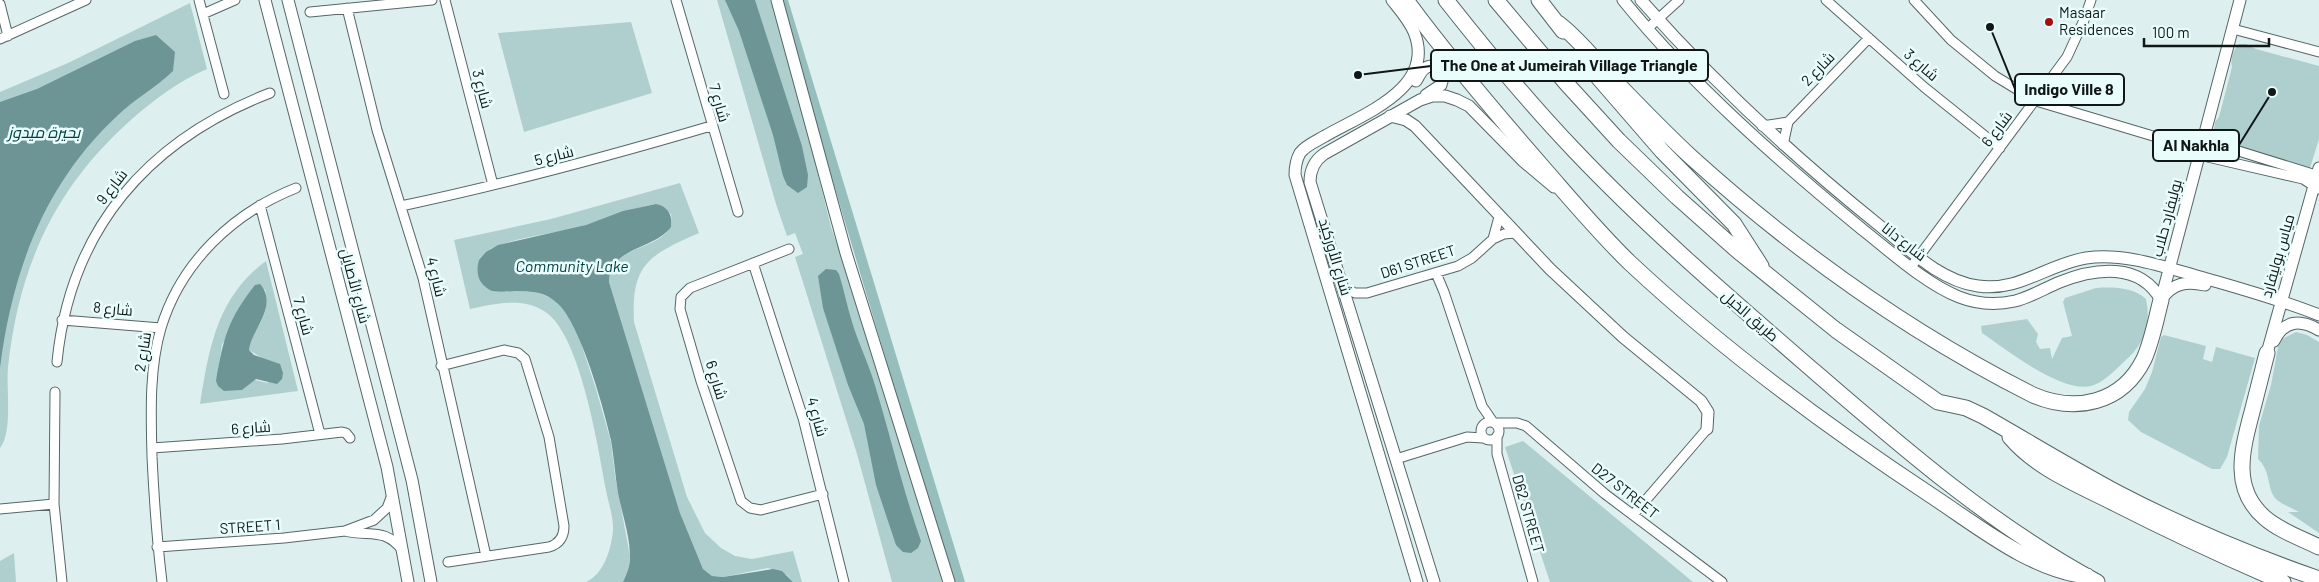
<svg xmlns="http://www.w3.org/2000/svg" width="2319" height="582" viewBox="0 0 2319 582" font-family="Barlow,Cairo,sans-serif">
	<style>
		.green { fill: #aecfce; fill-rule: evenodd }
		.forest { fill: #95bebd }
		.water { fill: #6d9595 }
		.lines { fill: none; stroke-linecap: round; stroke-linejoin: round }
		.street-casing { stroke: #566666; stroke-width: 11 }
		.secondary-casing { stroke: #566666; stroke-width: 13 }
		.highway-casing { stroke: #566666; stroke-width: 17 }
		.street { stroke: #fff; stroke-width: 9 }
		.secondary { stroke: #fff; stroke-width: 11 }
		.highway { stroke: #fff; stroke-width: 15 }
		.poi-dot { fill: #a40d13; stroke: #eafdfd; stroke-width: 2 }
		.labels { text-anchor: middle; stroke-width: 5; stroke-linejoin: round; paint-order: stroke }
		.poi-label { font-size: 15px; fill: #111717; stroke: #eafdfd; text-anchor: start }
		.street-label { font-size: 15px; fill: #111717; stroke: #eafdfd }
		.water-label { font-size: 16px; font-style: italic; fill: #004142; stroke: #eafdfd }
		.leader { fill: none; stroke: #111717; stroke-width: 2 }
		.callout-dot { fill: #111717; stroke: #eafdfd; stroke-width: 2 }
		.callout { fill: #eafdfd; stroke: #111717; stroke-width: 2 }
		.callout-label { font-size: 16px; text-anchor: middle; font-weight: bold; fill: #111717 }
	</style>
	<rect width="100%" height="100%" fill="#ddf0ef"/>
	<path class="green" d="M717,0H775L831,227L855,295L944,582H892L857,454L795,257L803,254L795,233L787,236L776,204Z
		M190,3L207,69C179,81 155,99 132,119C55,187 19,266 8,367C6,389 13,432 0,448V92L68,63Z
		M631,22L652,93L524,132L498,33Z
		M2239,44H2246L2256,49L2319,66V139L2310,168H2306L2215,140L2213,137L2215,122L2219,117L2232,67C2230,59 2233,50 2239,44Z
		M680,183L699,233C649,255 631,264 634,322L687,497L705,533L721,548L735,556L752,559L793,551L802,582H793L787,575L768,568L723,577L712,576L703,569L680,513L609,282C609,244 659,253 672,224L671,214L656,204C632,208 610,218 586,225C555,235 520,235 490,249L503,292L534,291L553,299L563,308L576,328L596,389L611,442L615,476L630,556L628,572L623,582H586C604,574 611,549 613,531C614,518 608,502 606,490C598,447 581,339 547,313C525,296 494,304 470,309L454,240L551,219Z
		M266,261L298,391L200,404C209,348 217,297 266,261ZM265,289C272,318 253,325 249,350L262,358L268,383L218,371L222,344Z
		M2096,288C2113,287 2133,287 2146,299C2151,322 2145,343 2128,358C2118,367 2104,383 2091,386C2061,393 2007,350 1982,333L1981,326L2027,319L2038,334L2036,342L2040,349L2050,348L2052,359L2062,338L2072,336L2063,302L2065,298Z
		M2296,332L2307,335L2319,342V533L2288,512H2299C2292,508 2283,505 2277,500C2266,490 2272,472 2258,459L2259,426L2271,385L2278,347L2282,339Z
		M2164,335L2206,346L2203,359L2212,362L2216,347L2255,358L2227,457L2220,469H2212L2141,432L2128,420L2129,412L2145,389L2152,372L2161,337Z
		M1523,441L1693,582H1550L1505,447Z
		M14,553L16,582H0V561Z"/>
	<path class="forest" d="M779,0H788L965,582H952Z"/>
	<path class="water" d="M725,0H755L802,146L808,175L807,187L798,193L787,185L783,176L773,135L739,31Z
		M156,35L175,52L173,71C156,88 134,99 117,116C44,184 12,272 0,368V102L37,89L135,41Z
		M656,204C668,206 673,216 671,227C654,250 609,247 609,282L680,513L703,569L712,576L723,577L773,569L782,571L793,582H623C627,574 630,566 630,557C630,535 622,514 618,493C615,475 614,457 611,440C604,409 580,322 557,303C537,285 515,294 492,291C479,285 475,274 479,260L486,252L498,245L586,225L623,211Z
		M826,269L836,270L839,274C844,290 847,306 852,322C858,342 867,360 873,379C890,433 902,488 921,541L918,548L911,553L903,552L896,545L876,485L864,424L848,385L823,308L818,276Z
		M260,284C279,306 252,328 249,350L254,355L280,364L283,373L282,379L277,384L256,379L242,390L224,391L218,386L216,381C223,339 228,319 255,285Z"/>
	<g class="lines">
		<defs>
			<path id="street" d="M199,0L224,94
				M445,0L493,185
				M676,0L738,212
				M1826,0L1924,87L2000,148
				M1914,0L1951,40L1995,76L2036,101L2153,136L2199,155L2303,179L2319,189
				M0,4L8,36
				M347,8L377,130L423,278L486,556
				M310,12L432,0
				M203,14L235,0
				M1647,29L1679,0
				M2233,29L2319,52
				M0,39L86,0
				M1762,126L1788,122
				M2160,136L2203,140L2319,176
				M1783,145L1788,122L1869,38
				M260,205L320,434
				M401,206C506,184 609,156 711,126
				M1493,239L1499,217
				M789,249L690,288L681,297L680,309L701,381L741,501L750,508L761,510L823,494
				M753,263L803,418L844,582
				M1911,267L2067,57L2084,20L2091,0
				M1436,273L1444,292L1482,406L1493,422
				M1344,288L1355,293H1367L1458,266L1472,258L1493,239L1504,234L1515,233
				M62,320L161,328
				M57,362C70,229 148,140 270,93
				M441,366L504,350L518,353L525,359L549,437L564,526C564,537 559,544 549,547L448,562
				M55,392L54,504L62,582
				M1481 431a9 9 0 1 1 18 0a9 9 0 1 1-18 0Z
				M1495,423H1517L1526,426L1605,494L1722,582
				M1497,436V454L1533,582
				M152,448L282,439L342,432L346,433L350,438
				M1396,459L1467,437L1483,438
				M0,509L54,504
				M1633,515L1707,429
				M345,531C370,537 385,527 403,551
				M157,547L284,538L345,531L374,520L387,508L392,495
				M162,582C157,540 154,499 152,457C151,415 149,369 161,328C181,262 233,213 296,188"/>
			<path id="secondary" d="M265,0L387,467L408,582
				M288,0L412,480L431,582
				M777,0L846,253L949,582
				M1392,0C1400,10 1409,20 1414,32C1437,88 1363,114 1325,136C1317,141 1306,145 1300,153C1296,160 1295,167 1295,175L1417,582
				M1623,0C1693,86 1778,160 1863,230C1891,252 1926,284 1959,297C1977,304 1997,305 2015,301C2031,297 2045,288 2060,282C2095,268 2140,262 2161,300
				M1641,0C1714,83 1794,157 1880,226C1909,249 1940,281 1978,286C2019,292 2048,264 2086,258C2125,252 2167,268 2204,278C2242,289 2282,300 2319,315
				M1416,81C1418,78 1420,73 1423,70C1434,59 1446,73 1441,85L1426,95
				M1390,116L1406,120L1415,126L1550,269L1623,337L1701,401L1708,412L1707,429
				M2162,298C2174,283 2186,281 2205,285
				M2161,300L2240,0
				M2274,341C2284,320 2300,319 2319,330
				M2267,353L2319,168
				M1434,582L1310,182C1310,170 1314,161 1324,154L1420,100L1432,96H1445L1457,100L1469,106L1523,161L1554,187"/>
			<path id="highway" d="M1406,0C1450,60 1498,116 1547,172C1574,203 1600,234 1630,263C1723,350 1826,426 1932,496C1978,526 2031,570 2087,576
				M1446,0C1487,52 1529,103 1575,151C1650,230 1733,301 1815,372C1904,449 1993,526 2097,582
				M1496,0L1566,83L1619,141L1677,197L1739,252L1836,330L1938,402L1966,408L1983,416C2027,441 2071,468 2116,492C2181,526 2250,555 2319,579
				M1539,0L1563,31
				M1558,23C1578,38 1593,58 1611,77C1637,104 1663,131 1691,157C1795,251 1908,332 2033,395C2075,413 2122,404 2144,359C2152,341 2156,319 2161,300
				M1597,76L1662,151L1734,224L1761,266
				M2267,353C2262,373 2257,393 2252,412C2242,450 2231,489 2265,518C2280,531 2301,538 2319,547
				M2010,437C2037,469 2079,485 2116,504C2171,532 2227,558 2283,582"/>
		</defs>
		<use href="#street" class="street-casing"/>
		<use href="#secondary" class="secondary-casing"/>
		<use href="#highway" class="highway-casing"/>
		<use href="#street" class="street"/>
		<use href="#secondary" class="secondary"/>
		<use href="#highway" class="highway"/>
	</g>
	<circle class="poi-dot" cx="2049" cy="22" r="5"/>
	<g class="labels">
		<g class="poi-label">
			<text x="2059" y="18">Masaar<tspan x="2059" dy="17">Residences</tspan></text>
		</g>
		<g class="street-label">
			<text transform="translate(1921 65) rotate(41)" y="5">شارع 3</text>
			<text transform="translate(1818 69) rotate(-46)" y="5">شارع 2</text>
			<text transform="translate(482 89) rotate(75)" y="5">شارع 3</text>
			<text transform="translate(719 103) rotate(74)" y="5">شارع 7</text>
			<text transform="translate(1997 129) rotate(-53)" y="5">شارع 6</text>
			<text transform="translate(554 156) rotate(-14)" y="5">شارع 5</text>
			<text transform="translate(112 187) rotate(-52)" y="5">شارع 9</text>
			<text transform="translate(2167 218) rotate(-75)" y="5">بوليفارد حلاب</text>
			<text transform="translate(1904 242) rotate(38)" y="5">شارع دانا</text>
			<text transform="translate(2278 256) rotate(-74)" y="5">مياس بوليفارد</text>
			<text transform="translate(1335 257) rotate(73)" y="5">شارع الأوركيد</text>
			<text transform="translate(1418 262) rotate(-18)" y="5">D61 STREET</text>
			<text transform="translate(436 277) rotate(76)" y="5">شارع 4</text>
			<text transform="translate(355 286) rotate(75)" y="5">شارع الأصايل</text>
			<text transform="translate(113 309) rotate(5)" y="5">شارع 8</text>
			<text transform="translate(303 316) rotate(75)" y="5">شارع 7</text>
			<text transform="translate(1750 316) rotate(41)" y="5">طريق الخيل</text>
			<text transform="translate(143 352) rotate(-81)" y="5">شارع 2</text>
			<text transform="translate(716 380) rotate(73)" y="5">شارع 6</text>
			<text transform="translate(817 417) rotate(74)" y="5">شارع 4</text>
			<text transform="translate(251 428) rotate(-4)" y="5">شارع 6</text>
			<text transform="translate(1625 491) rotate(38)" y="5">D27 STREET</text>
			<text transform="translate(1528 514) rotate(74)" y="5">D62 STREET</text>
			<text transform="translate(250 527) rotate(-4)" y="5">STREET 1</text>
		</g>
		<g class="water-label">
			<text x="44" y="138">بحيرة ميدوز</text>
			<text x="572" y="272">Community Lake</text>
		</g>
	</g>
	<path class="leader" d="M1358 75L1431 66M1990 27L2015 89M2272 92L2239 145"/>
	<g class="callout-dot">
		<circle cx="1358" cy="75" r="5"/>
		<circle cx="1990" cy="27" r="5"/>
		<circle cx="2272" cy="92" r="5"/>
	</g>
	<g class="callout">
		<rect x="1431" y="50" width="277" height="31" rx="5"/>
		<rect x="2015" y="74" width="109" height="31" rx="5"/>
		<rect x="2153" y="130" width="86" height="31" rx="5"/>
	</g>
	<g class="callout-label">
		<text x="1569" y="71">The One at Jumeirah Village Triangle</text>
		<text x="2069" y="95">Indigo Ville 8</text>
		<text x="2196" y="151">Al Nakhla</text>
	</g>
	<path d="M2144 38v8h125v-8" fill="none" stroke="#111717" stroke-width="2.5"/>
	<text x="2152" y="38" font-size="15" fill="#111717" stroke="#eafdfd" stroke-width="4" paint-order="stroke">100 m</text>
</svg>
